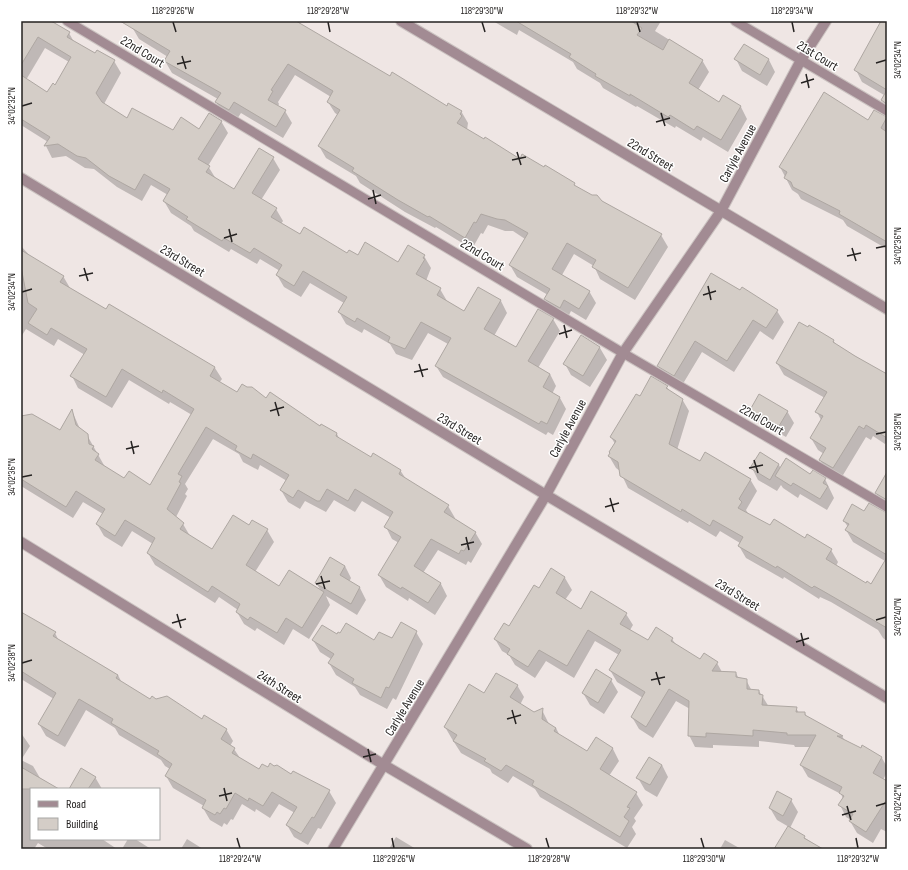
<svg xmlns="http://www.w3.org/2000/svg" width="908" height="870" viewBox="0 0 908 870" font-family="'Sofia Sans Condensed',sans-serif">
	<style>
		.shadow { fill: #0003; fill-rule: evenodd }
		.building { fill: #d4cdc7; stroke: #aea7a2 }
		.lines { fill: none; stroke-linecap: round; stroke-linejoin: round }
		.lane-casing { stroke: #cbc3c1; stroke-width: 11 }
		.street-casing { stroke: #cbc3c1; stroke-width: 12 }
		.lane { stroke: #a28b93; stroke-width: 9 }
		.street { stroke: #a28b93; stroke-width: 10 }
		.ticks { fill: none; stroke: #252221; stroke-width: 1.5 }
		.labels { text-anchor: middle; stroke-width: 3; stroke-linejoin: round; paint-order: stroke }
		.street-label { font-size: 13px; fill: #252221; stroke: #fff }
		.neatline { fill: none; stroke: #252221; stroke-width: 1.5 }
		.ticks-label { font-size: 10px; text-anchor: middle; fill: #252221 }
	</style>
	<rect width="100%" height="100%" fill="#efe6e4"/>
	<path class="shadow" d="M21,21H49L69,33L74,42L95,54L114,61L121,73L104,104L127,119L173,132L199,130L221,121L228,133L208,166L216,179L235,191L273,158L280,170L261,200L276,209L283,221L281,224L301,235L348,254L398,264L424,256L431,268L426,281L440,289L447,301L465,312L501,301L507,313L494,336L516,348L553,319L560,331L538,368L550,374L556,386L552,394L560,398L566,409L553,435L548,432L546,435L443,377L436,366L448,344L428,333L412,360L396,354L390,344L364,329L362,333L346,324L339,312L344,303L310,283L301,297L284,287L277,275L280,271L260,259L257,264L231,249L229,252L194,231L191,226L171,213L164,201L168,195L151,185L142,201L117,187L94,169L85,168L66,156L52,158L46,146L48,142L21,125ZM45,48L69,62L56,86L47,93L26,80Z
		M136,21H299L303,27L353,57L447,107L461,111L468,123L467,130L521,160L574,184L576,187L661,235L668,247L635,300L600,279L594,266L574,254L562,275L589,291L596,303L586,320L571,311L567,319L552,311L545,299L548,295L517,277L510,265L525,239L513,231H505L488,225L483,234L481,233L472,249L436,227L435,228L405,212L360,183L356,176L326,158L319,146L338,115L335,113L328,102L331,97L295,75L278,102L279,104L278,106L285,111L292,123L283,138L241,113L235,122L223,114L216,102L218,99L172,73L165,61L168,57L139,39L132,27Z
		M493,21H661L655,31L702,60L709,72L698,90L719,104L723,97L741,107L747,119L728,152L703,137L701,141L676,126L675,128L637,106L636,107L603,88L600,83L577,69L573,62L519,30L517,35Z
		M882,21H887V109L882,100L884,95L862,82L856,70Z
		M736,59L769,60L775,72L767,86L742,71Z
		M886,118L887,119V249L847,226L843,220L801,199L798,194L792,190L780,167L868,122Z
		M21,246L31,257L63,276L70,288L107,310L110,305L215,368L222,379L219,383L237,394L266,399L337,434L340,440L371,458L400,470L406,479L448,506L455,518L454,519L475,532L482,544L471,563L468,561L466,565L438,550L423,573L441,584L447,596L435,615L409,598L408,601L386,587L379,575L399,543L392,539L386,527L391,518L362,501L355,512L334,500L326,512L305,501L300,509L288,502L281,490L287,481L260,465L258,470L243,462L239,454L213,439L185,484L188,489L185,494L187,496L176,517L183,524L190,536L213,550L249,526L267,530L274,542L255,572L279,587L321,591L316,583L345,566L351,578L349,582L360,588L366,600L357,615L326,596L330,605L309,639L293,629L284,645L257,628L255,631L244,624L237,612L238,610L219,597L215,603L155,565L148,553L153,544L132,531L122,547L104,536L97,524L103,514L83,502L73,518L21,486V417L60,431L72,411L80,429L87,435L105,467L125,479L150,486L192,415L170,402L169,404L129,380L112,408L78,388L72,376L85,355L58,339L54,346L26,329L21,337Z
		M712,274L777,311L784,322L773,340L760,331L734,372L702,352L681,387L665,378L658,366Z
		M581,337L600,348L607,360L590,387L571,375L565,364Z
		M833,340L836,345L887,375V441L885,444L873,436L871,440L866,437L840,480L827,472L820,460L824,454L818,450L811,438L821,420L817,412L825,398L784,375L777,363Z
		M667,387L670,392L682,399L689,411L677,450L700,463L750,479L757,491L746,510L749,515L770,527L831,550L838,562L836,566L866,585H871L885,561L853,542L846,530L848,527L844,521L864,513H887V641L883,638L878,630L831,602L820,597L819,599L784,577L783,579L746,558L739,546L740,543L720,531L716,537L689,521L688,523L628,488L620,471L616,468L609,456L615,444L611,437L640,398Z
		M751,410L787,411L794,423L786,437L758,421Z
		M760,454L779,465L781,469L811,475L813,472L825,479L834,498L827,510L800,494L798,498L783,488L781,485L777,491L758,480L752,468Z
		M887,474V507L883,505L876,493Z
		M552,570L565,578L572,590L565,600L581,610L626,614L633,625L630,630L648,641L672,639L677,646L700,660L717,663L722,672L736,673L739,679L746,680L752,691H759L769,707L796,708L799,713H805L807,718L842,736L845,741L882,758L887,767V772L883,780L887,782V832L881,829L873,843L857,833L850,821L851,820L846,817L840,805L843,799L841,794L808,777L801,765L811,747H795L794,745L759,741V747L713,745V748L695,747L689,735L690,709L676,701L653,738L639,729L632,717L643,698L617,682L610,670L619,655L595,641L574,678L546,661L535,678L515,665L509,655L502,651L495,639L509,627L540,590Z
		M21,615L55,633L59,641L118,675L122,683L151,700L226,729L233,741L230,746L234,749L240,758L260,770L292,775L329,791L336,803L321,829L318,828L308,845L294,837L287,825L295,813L279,804L270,818L256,809L255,812L242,804L233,820L231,819L227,825L224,823L222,827L210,820L203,808L204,806L173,788L166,776L170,769L165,766L161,760L119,735L115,728L86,710L65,747L46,736L39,724L54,699L21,679Z
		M416,632L423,644L396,700L393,698L387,709L360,695L355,687L336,675L329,663L331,659L320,652L313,640L337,635L375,642L393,640Z
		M611,680L618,692L604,714L590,705L583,693Z
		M517,685L524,697L520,705L533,713L542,710L549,724L556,728L560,736L587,752L596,738L613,749L619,761L609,776L636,793L643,805L634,818L636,821L632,827L636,834L627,848L540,797L535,789L513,776L508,783L492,773L490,769L461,753L452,739L445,727L484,694Z
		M21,733L30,746L21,760L33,766L40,778L57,789H31V839H102L117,849H48L38,843L34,849L21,848Z
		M662,765L668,777L657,797L645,790L638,778Z
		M95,777L102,789H70Z
		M791,800L798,812L790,828L814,844L816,849H774L789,827L777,820L770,808Z
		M396,837L416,849H389Z
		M128,839H135L151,849H122Z
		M187,839L203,849H181Z
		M725,840L741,849H720Z"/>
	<path class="building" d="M21,21H51L70,32L67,37L95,53L97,50L115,60L96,93L102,102L127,118L132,108L173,130L181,117L199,129L209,113L222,121L198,159L210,166L206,172L234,189L259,148L274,157L252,193L277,208L271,217L300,234L304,227L347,253L349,250L358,255L365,242L398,262L408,245L425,255L423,258L425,259L416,274L441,288L437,295L464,311L478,287L501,300L484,329L516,347L538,309L554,318L528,361L550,374L543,387L560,397L547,424L541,421L539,424L435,366L451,338L421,322L405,349L388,342L390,337L357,318L355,322L338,312L347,297L303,271L294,286L276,275L282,265L254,248L250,253L224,238L222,241L186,219L188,217L163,201L170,189L144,174L135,190L109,176L86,158L77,156L58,144L44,146L50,137L21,119V75L47,92L53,83L55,85L71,57L38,37L21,65Z
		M120,21H296L390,76L392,72L447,106L448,103L462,111L460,114L462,116L457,123L484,139L485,137L520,159L522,154L544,167L545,165L575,183L574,185L592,195H597L602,201L662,234L628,288L592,267L596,260L567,243L552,269L590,291L579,309L564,300L560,308L544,299L550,289L509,265L528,233L505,220L497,219L481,214L476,223L474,222L465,238L429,216L428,217L398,200L352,171L354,168L318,146L340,110L327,102L333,91L288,64L271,90L273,91L268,100L286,110L276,127L234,102L229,110L215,102L221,93L164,61L170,51Z
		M516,21H631L642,28L637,35L663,50L669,39L703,60L689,83L719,102L723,95L741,106L721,140L697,126L694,130L670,115L668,117L630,94V96L595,76L596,74L569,57L571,54Z
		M881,21H887V90L854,70Z
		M744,44L769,59L760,75L734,59Z
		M887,90V104L881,100Z
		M824,92L868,120L874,110L887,117L881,128L887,132V242L839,214L840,211L793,187L791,182L784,178L787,172L779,167Z
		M21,250L64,276L60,282L106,309L109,304L215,367L210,376L237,392L242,384L247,387H252L266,398L270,392L320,426L321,424L337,433L336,436L371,457L373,453L401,470L399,474L449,505L444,512L476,532L464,551L461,550L459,554L431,539L414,566L441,583L428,603L402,587L401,589L378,575L401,537L384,527L393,512L355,489L348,501L327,489L320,501H317L298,490L293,498L280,490L289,475L253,454L251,459L235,450L237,446L206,427L178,474L182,476L179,482L181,483L167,509L184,523L180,529L212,549L233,515L249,525L252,520L268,529L246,565L279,586L289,570L324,592L302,628L286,618L277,633L250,617L248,620L236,612L240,604L212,586L208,592L147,553L155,538L125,520L115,536L96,524L105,509L76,491L66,507L21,479V416L32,414L60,430L72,409L76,425L88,434L89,444L94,446L92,449L99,454L95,460L124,478L129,471L150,485L194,409L163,390L162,393L122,369L106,397L70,376L87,349L51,328L47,335L28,323L37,309L28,303L21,267Z
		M711,273L740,290L742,287L778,310L766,328L753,320L727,361L695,341L674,376L657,366Z
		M799,322L808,327L809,325L834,340L833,342L855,356L887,374V438L866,425L864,429L859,426L833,468L819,460L826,448L810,438L823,416L815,412L827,392L776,363Z
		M581,335L600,347L583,376L563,364Z
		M651,376L668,386L666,388L683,399L669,444L700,461L705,452L751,479L739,499L742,502L738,508L770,525L774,519L805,538L807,534L832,549L826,559L866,583L867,581L871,584L887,557V628L823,591L814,586L812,588L777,566L776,568L738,546L743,537L713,520L710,526L682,509L681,512L620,476L618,462L608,456L610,453L609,452L616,441L610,437L636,394L640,396Z
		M759,394L788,411L779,426L750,410Z
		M760,452L779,464L770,480L750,468Z
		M786,458L810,474L813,470L826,478L823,483L828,486L820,499L793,483L791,486L775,476Z
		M887,472V500L875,493Z
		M869,503L887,513V555L845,530L849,524L843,521L852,504L864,511Z
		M330,557L345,566L340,575L360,587L351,604L315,583Z
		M551,568L565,577L556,593L581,609L591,591L627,613L620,624L648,640L656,627L673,638L671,641L700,659L704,653L718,662L712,671L736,672V677L747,679V689L759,690V694L763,695L762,705L797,707L796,712H805V715L843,736H837L861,748L862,745L882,757L873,773L887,781V799L866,832L849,821L853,814L838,805L844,796L839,793L842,787L800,765L816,735H787V733L753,730V736L706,733V737L688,736L689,701L669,689L646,727L631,717L645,692L609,670L621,650L588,630L567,666L539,650L528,667L507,654L510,649L494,639L504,623L509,626L534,585L539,588Z
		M21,612L56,632L53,636L118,675L116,678L150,699L152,696L156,699L167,696L202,719L204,715L227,729L221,739L235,748L232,753L259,769L262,764L268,767L270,763L274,766L277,765L291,774L293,771L330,790L314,818L312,817L301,834L286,825L297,807L272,792L263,806L249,798L248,801L235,793L226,809L224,808L220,814L217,812L215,815L202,808L206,800L165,776L172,764L157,754L159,751L111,723L113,719L79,699L58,736L38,724L56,693L21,671Z
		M401,622L417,631L389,688L386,687L381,698L352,683L354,679L328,663L334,654L312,640L322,625L337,634L338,632L340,633L346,623L374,640L379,632L392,638Z
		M596,669L612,679L598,703L582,693Z
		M496,673L518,685L510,697L534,712L543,708L542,719L556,728L554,731L587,751L596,737L613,748L600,769L637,792L627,807L630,808L624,817L629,821L620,837L569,806L532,785L534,781L506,765L501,771L484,761L486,759L453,741L457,735L444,727L469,684L484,693Z
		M649,757L662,765L650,785L636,778Z
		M21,767L59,789H21Z
		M81,768L96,777L88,789H69Z
		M777,791L792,799L783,816L769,808Z
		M788,826L805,836L804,838L823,849H774Z"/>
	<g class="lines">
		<defs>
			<path id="lane" d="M67,21L623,353L887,507
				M735,21L887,111"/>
			<path id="street" d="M401,21L887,309
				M21,178L546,495L887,698
				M21,542L384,765L527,849
				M333,849L546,495L623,353L721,211L801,60L826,21"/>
		</defs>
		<use href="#lane" class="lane-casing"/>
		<use href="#street" class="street-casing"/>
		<use href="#lane" class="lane"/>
		<use href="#street" class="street"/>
	</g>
	<path class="ticks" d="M173,22L176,32M328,22L330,32M482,22L485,32M637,22L640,32M792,22L794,32M182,56L186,69M876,63L886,60M177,64L191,61M806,74L809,88M801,83L814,79M22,106L32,103M661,113L665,126M656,122L670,118M517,152L521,165M512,160L526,157M373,190L376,204M368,199L381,195M229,229L232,242M224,238L237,234M852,248L856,261M876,248L886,246M847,256L861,253M84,268L88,281M79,276L93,273M708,286L711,300M22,292L32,289M703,295L716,291M564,325L567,338M559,334L572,330M419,364L423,377M414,372L428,369M275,402L279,416M270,411L284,407M876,434L886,432M131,441L134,454M126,449L139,446M754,460L758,473M749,468L763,465M22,477L32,475M610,498L614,512M605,507L619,503M466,537L469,550M461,545L474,542M321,576L325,589M316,584L330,581M177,614L181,628M876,620L886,617M172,623L186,619M801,633L804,646M796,642L809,638M22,663L32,660M656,672L660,685M651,680L665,677M512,710L516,724M507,719L521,715M368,749L371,762M363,757L376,754M224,788L227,801M219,796L232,793M847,806L851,820M876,806L886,803M842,815L856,811M237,838L240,848M392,838L394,848M546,838L549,848M701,838L704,848M856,838L858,848"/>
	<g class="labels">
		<g class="street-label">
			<text transform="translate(143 51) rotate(31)" y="5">22nd Court</text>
			<text transform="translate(818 55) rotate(31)" y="5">21st Court</text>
			<text transform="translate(737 153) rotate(-62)" y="5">Carlyle Avenue</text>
			<text transform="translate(651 154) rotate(31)" y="5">22nd Street</text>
			<text transform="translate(483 254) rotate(31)" y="5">22nd Court</text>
			<text transform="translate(183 260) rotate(31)" y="5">23rd Street</text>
			<text transform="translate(762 419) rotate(30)" y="5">22nd Court</text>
			<text transform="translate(460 428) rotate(31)" y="5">23rd Street</text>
			<text transform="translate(567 428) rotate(-62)" y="5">Carlyle Avenue</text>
			<text transform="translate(738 594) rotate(31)" y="5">23rd Street</text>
			<text transform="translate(280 686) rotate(32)" y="5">24th Street</text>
			<text transform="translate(404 707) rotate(-59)" y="5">Carlyle Avenue</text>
		</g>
	</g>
	<rect width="908" height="870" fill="none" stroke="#ffffff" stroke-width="44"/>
	<rect x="30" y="788" width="130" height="52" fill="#ffffff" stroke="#a8a7a6"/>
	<rect x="38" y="801" width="20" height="6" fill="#a28b93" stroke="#a8a7a6"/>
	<text x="66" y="808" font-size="12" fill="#252221">Road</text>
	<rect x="38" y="818" width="20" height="12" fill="#d4cdc7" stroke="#a8a7a6"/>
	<text x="66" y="828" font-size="12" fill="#252221">Building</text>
	<rect x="22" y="22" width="864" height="826" class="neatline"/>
	<g class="ticks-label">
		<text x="173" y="14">118°29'26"W</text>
		<text x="328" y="14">118°29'28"W</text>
		<text x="482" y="14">118°29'30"W</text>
		<text x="637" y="14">118°29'32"W</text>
		<text x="792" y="14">118°29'34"W</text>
		<text transform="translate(897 60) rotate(-90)" y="4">34°02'34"N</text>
		<text transform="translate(11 106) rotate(-90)" y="4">34°02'32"N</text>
		<text transform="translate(897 246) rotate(-90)" y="4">34°02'36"N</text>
		<text transform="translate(11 292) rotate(-90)" y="4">34°02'34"N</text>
		<text transform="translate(897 432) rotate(-90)" y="4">34°02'38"N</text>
		<text transform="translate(11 477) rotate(-90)" y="4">34°02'36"N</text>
		<text transform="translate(897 617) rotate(-90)" y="4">34°02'40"N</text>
		<text transform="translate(11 663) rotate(-90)" y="4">34°02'38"N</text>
		<text transform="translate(897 803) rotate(-90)" y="4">34°02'42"N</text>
		<text x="240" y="862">118°29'24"W</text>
		<text x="394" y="862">118°29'26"W</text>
		<text x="549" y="862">118°29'28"W</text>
		<text x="704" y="862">118°29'30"W</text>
		<text x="858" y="862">118°29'32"W</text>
	</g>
</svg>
